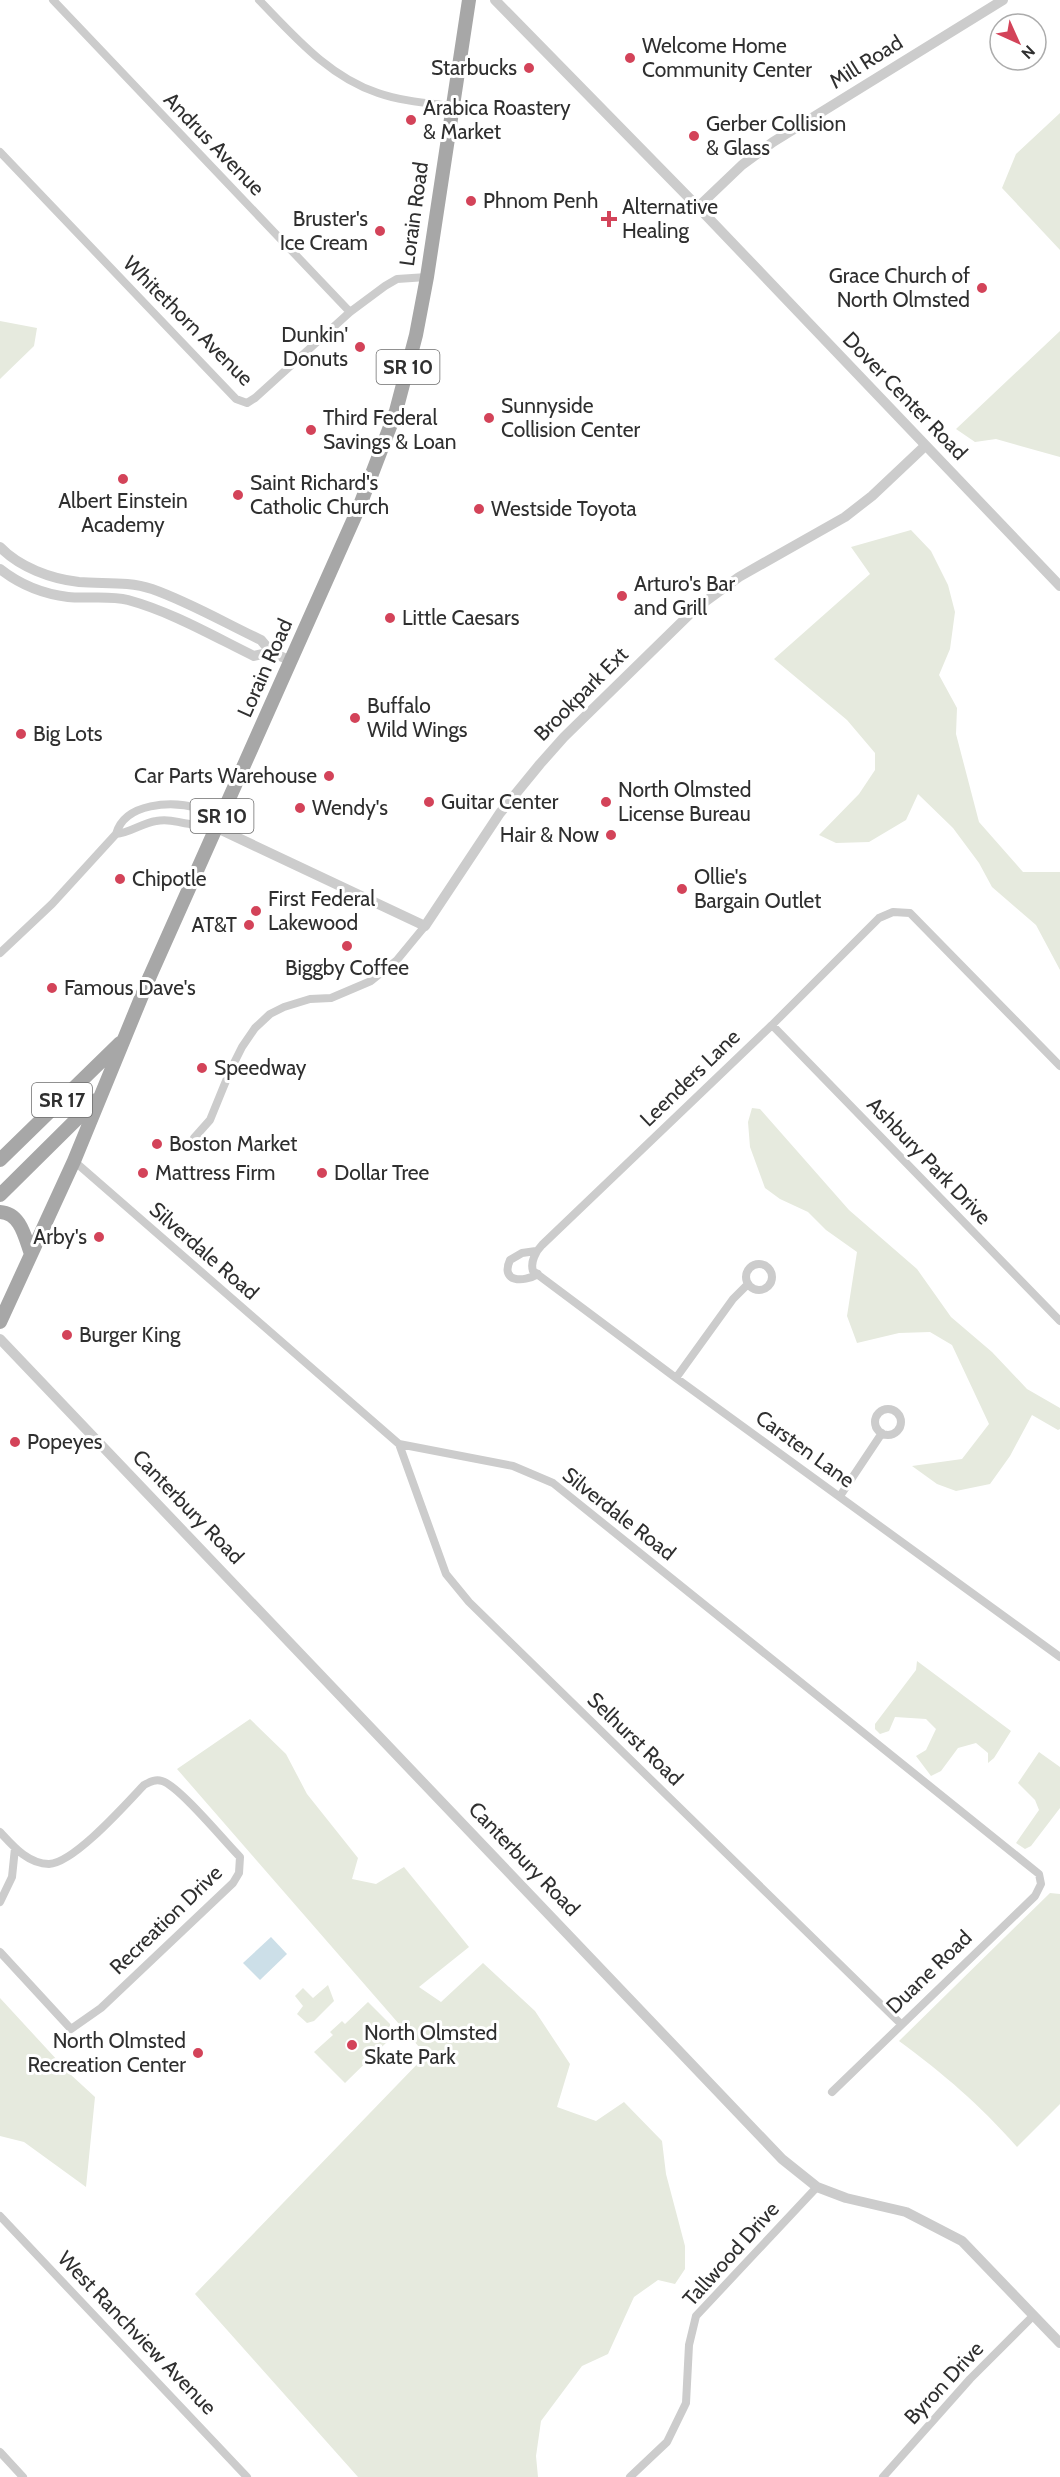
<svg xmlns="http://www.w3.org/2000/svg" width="1060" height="2477" viewBox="0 0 1060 2477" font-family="Cabin,sans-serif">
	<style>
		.green { fill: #e6eade }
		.water { fill: #ccdfe8 }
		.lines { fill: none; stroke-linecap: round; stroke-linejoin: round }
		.minor { stroke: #ccc; stroke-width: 8 }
		.tertiary { stroke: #ccc; stroke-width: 10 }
		.primary { stroke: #a7a7a7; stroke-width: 14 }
		.poi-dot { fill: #d34359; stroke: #fff; stroke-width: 2 }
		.labels { text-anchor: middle; stroke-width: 6; stroke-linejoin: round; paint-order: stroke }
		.shield { fill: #fff; stroke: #6d6d6d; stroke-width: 1.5 }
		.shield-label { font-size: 20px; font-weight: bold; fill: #2f2f2f }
		.poi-label { font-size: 21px; fill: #2f2f2f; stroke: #fff; text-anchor: start }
		.street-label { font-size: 21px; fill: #2f2f2f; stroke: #fff }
	</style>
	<rect width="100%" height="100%" fill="#fff"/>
	<path class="green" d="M1060,113V250L1002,188L1016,154Z
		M0,321L37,328L34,346L0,379Z
		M1060,331V457L996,439L975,442L956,429Z
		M911,530L931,551L948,585L955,612L950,649L939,675L957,708L956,734L979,822L1023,872H1060V970L1036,925L992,887L979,863L953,828L918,794L906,820L869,842L836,843L819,835L859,794L875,770V753L847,720L774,659L870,574L851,547Z
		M752,1108L760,1109L849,1210L917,1269L951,1317L992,1352L1027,1389L1060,1408V1429L1058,1430L1032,1415L1010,1456L990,1484L956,1491L937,1484L912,1466L962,1459L989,1424L952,1345L930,1332L899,1333L857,1343L847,1316L857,1252L826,1230L808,1212L780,1199L765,1188L750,1147L748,1122Z
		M917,1661L1011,1731L994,1758L988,1763V1753L976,1743L958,1748L941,1771L931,1776L916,1756L926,1750L936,1729L926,1719L895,1717L889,1731L880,1734L875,1729V1724L916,1670Z
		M250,1719L286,1754L307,1794L358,1858L352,1879L376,1884L404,1867L469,1947L419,1987L441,2002L483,1963L535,2011L570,2064L557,2107L596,2121L624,2102L662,2141L666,2174L685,2246V2269L675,2284L658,2280L634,2297L608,2354L582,2366L541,2421L536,2456L538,2477H358L195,2294L426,2055L177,1769Z
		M1039,1752L1060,1767V1808L1031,1846L1025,1849L1016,1843L1039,1810L1035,1800L1018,1783Z
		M1050,1893L1060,1894V2104L1017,2147C979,2104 945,2075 899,2041Z
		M328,1985L334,2001L314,2021L307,2023L297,2014L303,2006L295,1996L303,1988L313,1998Z
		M0,1998L70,2074L95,2097L86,2187L24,2142L0,2136Z
		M368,2002L390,2024V2039L345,2083L314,2052L333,2035L330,2032L342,2021L345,2024Z"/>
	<path class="water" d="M271,1937L287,1954L260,1980L243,1963Z"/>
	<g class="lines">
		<path class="minor" d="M53,0L350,312
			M259,0C294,36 329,77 378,93C401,101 427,103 451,106
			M0,152L236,399L247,403L255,398L350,312L385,286L397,279L427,277
			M116,834C130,833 142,823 156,821C171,818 177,823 190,824C194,825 200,822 204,821
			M0,953L52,904L116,834C125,802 172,801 198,808L204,821L217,828
			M772,1025L1060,1321
			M1060,1066L910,913L893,912L879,918L772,1025L542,1245C536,1251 530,1262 533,1271L676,1378L1060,1657
			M194,1138L210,1120L230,1071L242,1047L255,1028L270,1014L284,1007L310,999L331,998L371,981L397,960L425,926
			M74,1161L399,1444L513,1466L553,1483L1039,1874L1041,1884L1035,1896L832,2092
			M536,1251L522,1253L510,1260C500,1282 523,1283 538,1274
			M746 1277a13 13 0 1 1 26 0a13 13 0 1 1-26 0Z
			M676,1378L733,1299L748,1284
			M875 1422a13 13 0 1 1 26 0a13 13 0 1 1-26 0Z
			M399,1444L446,1574L469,1602L901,2024
			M840,1496L882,1433
			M0,1832C13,1846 28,1864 49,1864C74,1863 126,1804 144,1785C150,1782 155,1779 162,1781C179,1786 225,1842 240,1857L239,1873L233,1883L101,2008L71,2029L0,1952
			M0,1902L12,1877L15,1848
			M0,2216L247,2477
			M0,2452L23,2477
			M630,2477L667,2442L686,2403L689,2345L696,2316L817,2187
			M883,2477L970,2379L1033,2316"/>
		<path class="tertiary" d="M495,0L698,207L1060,586
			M698,207L742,165L773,142L1003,0
			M0,547C19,567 51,579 79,582C104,584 128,581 152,589C189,602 225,623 261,640L271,652L291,661
			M0,569C19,584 43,594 68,597C87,599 108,595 128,600C172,612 213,636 254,656L271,652
			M217,828L425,926L500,813L540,764L564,737L695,609L739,577L845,517L872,496L925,446
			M0,1339L782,2159L817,2187L846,2198L906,2212L962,2241L1060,2343"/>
		<path class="primary" d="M0,1160L120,1043
			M0,1195L96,1100
			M0,1212C21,1213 25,1238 31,1254
			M0,1322L74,1161L150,976L360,505L396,411L416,335L427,277L469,0"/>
	</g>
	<g class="poi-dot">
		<circle cx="630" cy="58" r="6"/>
		<circle cx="529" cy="68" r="6"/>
		<circle cx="411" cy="120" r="6"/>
		<circle cx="694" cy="136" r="6"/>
		<circle cx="471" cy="201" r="6"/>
		<path d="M606 210h6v6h6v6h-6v6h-6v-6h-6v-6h6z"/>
		<circle cx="380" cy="231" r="6"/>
		<circle cx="982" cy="288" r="6"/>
		<circle cx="360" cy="347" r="6"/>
		<circle cx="489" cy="418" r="6"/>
		<circle cx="311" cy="430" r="6"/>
		<circle cx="123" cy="479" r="6"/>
		<circle cx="238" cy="495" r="6"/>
		<circle cx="479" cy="509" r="6"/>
		<circle cx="622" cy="596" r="6"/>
		<circle cx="390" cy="618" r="6"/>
		<circle cx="355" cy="718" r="6"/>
		<circle cx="21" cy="734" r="6"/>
		<circle cx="329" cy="776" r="6"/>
		<circle cx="429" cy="802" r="6"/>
		<circle cx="606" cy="802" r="6"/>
		<circle cx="300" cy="808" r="6"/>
		<circle cx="611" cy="835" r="6"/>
		<circle cx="120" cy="879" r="6"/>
		<circle cx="682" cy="889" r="6"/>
		<circle cx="256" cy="911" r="6"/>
		<circle cx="249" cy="925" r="6"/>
		<circle cx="347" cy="946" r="6"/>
		<circle cx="52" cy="988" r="6"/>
		<circle cx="202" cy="1068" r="6"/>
		<circle cx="157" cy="1144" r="6"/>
		<circle cx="143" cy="1173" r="6"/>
		<circle cx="322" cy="1173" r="6"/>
		<circle cx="99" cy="1237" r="6"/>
		<circle cx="67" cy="1335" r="6"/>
		<circle cx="15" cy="1442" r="6"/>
		<circle cx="352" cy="2045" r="6"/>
		<circle cx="198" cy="2053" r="6"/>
	</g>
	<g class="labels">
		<g class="shield">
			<rect x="376.5" y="350" width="63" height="34" rx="4.5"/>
			<rect x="190.5" y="799" width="63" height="34" rx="4.5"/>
			<rect x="32" y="1083" width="60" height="34" rx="4.5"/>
		</g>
		<g class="shield-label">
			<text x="408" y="374">SR 10</text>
			<text x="222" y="823">SR 10</text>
			<text x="62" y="1107">SR 17</text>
		</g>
		<g class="poi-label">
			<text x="642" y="53">Welcome Home<tspan x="642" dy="24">Community Center</tspan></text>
			<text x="517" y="75" text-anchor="end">Starbucks</text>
			<text x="423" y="115">Arabica Roastery<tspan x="423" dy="24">&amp; Market</tspan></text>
			<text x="706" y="131">Gerber Collision<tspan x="706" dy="24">&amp; Glass</tspan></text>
			<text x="483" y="208">Phnom Penh</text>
			<text x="622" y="214">Alternative<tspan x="622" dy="24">Healing</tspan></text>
			<text x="368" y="226" text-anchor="end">Bruster's<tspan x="368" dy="24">Ice Cream</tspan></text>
			<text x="970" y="283" text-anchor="end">Grace Church of<tspan x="970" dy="24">North Olmsted</tspan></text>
			<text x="348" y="342" text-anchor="end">Dunkin'<tspan x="348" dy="24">Donuts</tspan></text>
			<text x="501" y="413">Sunnyside<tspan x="501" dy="24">Collision Center</tspan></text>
			<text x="323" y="425">Third Federal<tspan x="323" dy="24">Savings &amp; Loan</tspan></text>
			<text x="250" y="490">Saint Richard's<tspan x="250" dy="24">Catholic Church</tspan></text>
			<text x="123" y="508" text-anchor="middle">Albert Einstein<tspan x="123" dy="24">Academy</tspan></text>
			<text x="491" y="516">Westside Toyota</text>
			<text x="634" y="591">Arturo's Bar<tspan x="634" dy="24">and Grill</tspan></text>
			<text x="402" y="625">Little Caesars</text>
			<text x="367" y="713">Buffalo<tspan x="367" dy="24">Wild Wings</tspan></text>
			<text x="33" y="741">Big Lots</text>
			<text x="317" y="783" text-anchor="end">Car Parts Warehouse</text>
			<text x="618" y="797">North Olmsted<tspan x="618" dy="24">License Bureau</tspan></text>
			<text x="441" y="809">Guitar Center</text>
			<text x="312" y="815">Wendy's</text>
			<text x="599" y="842" text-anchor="end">Hair &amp; Now</text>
			<text x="694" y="884">Ollie's<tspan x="694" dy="24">Bargain Outlet</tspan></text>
			<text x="132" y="886">Chipotle</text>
			<text x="268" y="906">First Federal<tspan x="268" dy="24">Lakewood</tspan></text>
			<text x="237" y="932" text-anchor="end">AT&amp;T</text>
			<text x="347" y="975" text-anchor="middle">Biggby Coffee</text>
			<text x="64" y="995">Famous Dave's</text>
			<text x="214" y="1075">Speedway</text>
			<text x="169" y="1151">Boston Market</text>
			<text x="155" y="1180">Mattress Firm</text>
			<text x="334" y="1180">Dollar Tree</text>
			<text x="87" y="1244" text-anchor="end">Arby's</text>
			<text x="79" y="1342">Burger King</text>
			<text x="27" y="1449">Popeyes</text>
			<text x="364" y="2040">North Olmsted<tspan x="364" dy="24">Skate Park</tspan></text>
			<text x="186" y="2048" text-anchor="end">North Olmsted<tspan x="186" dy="24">Recreation Center</tspan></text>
		</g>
		<g class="street-label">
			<text transform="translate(866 62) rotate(-32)" y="7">Mill Road</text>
			<text transform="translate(214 144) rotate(46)" y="7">Andrus Avenue</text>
			<text transform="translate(414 214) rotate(-82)" y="7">Lorain Road</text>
			<text transform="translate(188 321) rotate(45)" y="7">Whitethorn Avenue</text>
			<text transform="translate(905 396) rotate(46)" y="7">Dover Center Road</text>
			<text transform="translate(265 668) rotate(-66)" y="7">Lorain Road</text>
			<text transform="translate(581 694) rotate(-45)" y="7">Brookpark Ext</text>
			<text transform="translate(690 1078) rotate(-44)" y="7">Leenders Lane</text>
			<text transform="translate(929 1161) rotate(46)" y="7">Ashbury Park Drive</text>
			<text transform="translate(204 1251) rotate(41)" y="7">Silverdale Road</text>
			<text transform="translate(805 1449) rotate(36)" y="7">Carsten Lane</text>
			<text transform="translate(188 1507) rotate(46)" y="7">Canterbury Road</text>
			<text transform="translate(619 1514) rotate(38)" y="7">Silverdale Road</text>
			<text transform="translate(635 1739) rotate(44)" y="7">Selhurst Road</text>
			<text transform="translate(524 1859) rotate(46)" y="7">Canterbury Road</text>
			<text transform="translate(166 1920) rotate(-44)" y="7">Recreation Drive</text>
			<text transform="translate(929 1972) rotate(-44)" y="7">Duane Road</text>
			<text transform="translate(731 2254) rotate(-48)" y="7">Tallwood Drive</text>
			<text transform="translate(137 2333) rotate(46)" y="7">West Ranchview Avenue</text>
			<text transform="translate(944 2383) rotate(-47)" y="7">Byron Drive</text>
		</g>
	</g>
	<g transform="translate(1018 42) rotate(135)"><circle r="28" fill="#ffffff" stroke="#acacac" stroke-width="1.5"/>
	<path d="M0-4.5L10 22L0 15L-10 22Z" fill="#d34359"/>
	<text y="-9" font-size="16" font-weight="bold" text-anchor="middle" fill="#2f2f2f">N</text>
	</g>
</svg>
